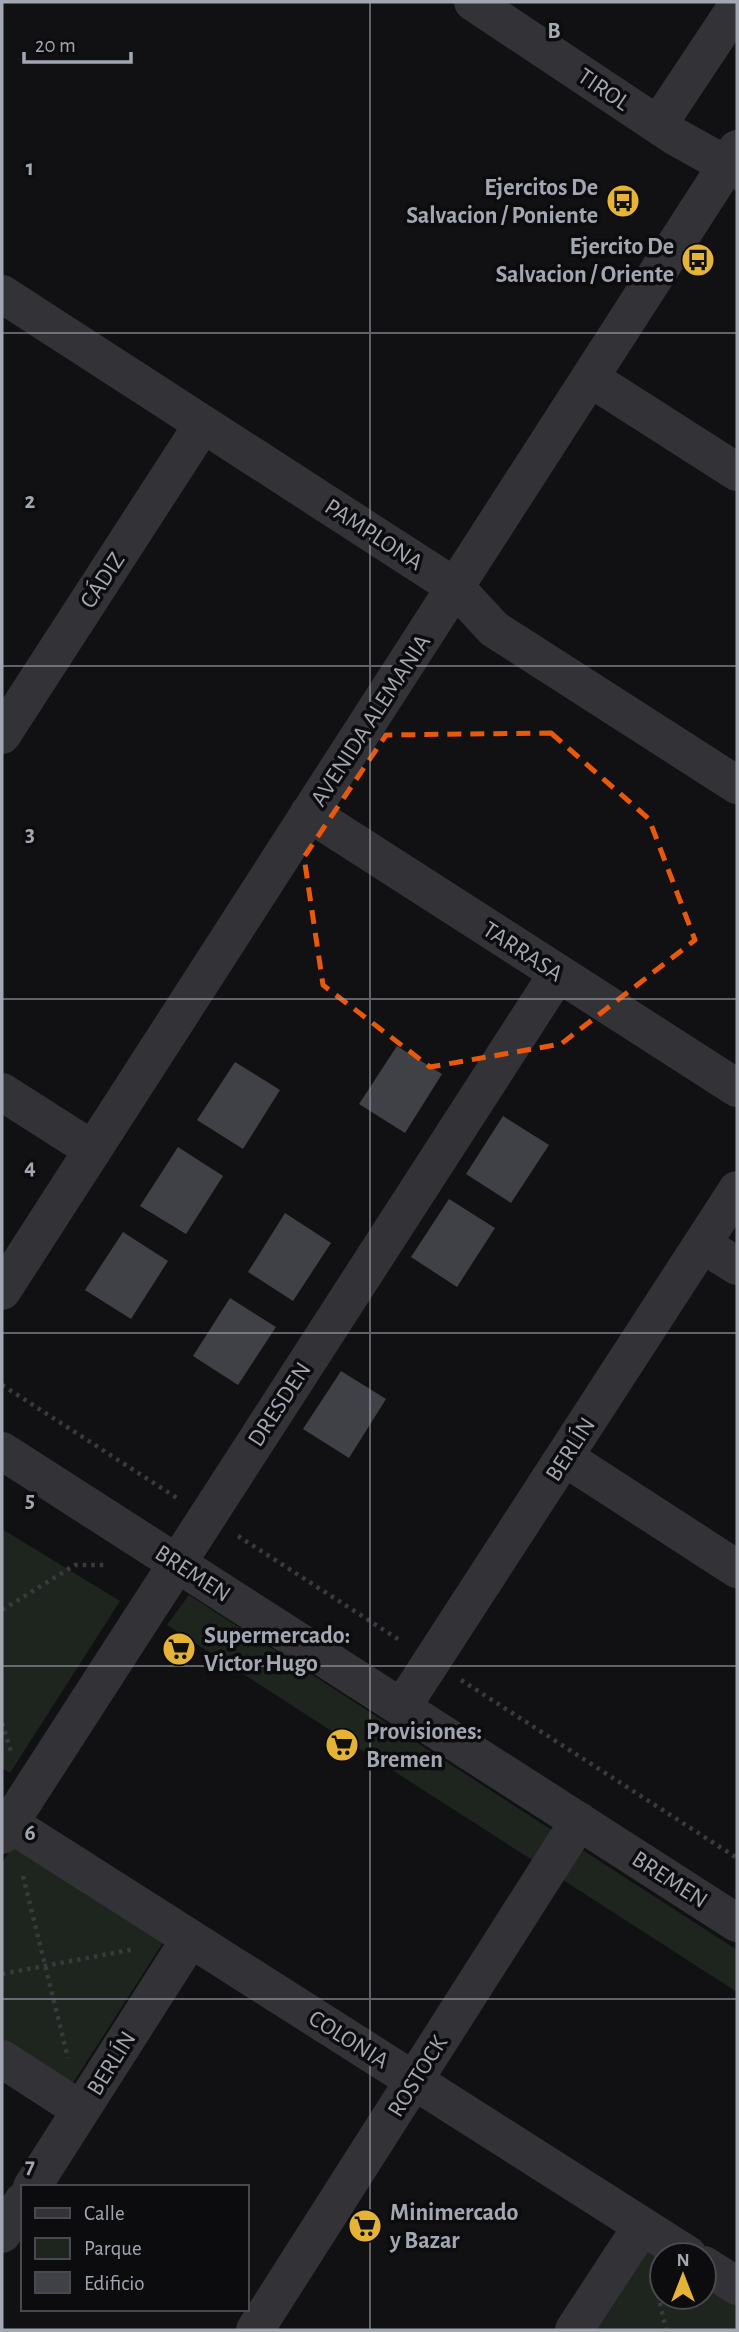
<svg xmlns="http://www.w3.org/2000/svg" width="739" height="2332" viewBox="0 0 739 2332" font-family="'Alegreya Sans',sans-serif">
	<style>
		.green { fill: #1e251f }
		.building { fill: #404146 }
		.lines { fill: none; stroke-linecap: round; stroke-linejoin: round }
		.path { stroke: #393a3e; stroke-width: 4.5; stroke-dasharray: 3.5 5; stroke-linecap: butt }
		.minor { stroke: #333337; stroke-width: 38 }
		.marked { fill: none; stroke: #e8590c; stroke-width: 5; stroke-dasharray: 14 9; stroke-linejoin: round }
		.grid { fill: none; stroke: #a3a7b2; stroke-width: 2; stroke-opacity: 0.55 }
		.labels { text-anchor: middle; stroke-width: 7; stroke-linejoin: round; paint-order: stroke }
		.street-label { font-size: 24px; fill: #a3a7b2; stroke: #0c0c0e }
		.poi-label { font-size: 24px; font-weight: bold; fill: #a3a7b2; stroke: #0c0c0e; text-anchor: start }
		.grid-label { font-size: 23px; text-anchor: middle; font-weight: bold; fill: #a3a7b2; stroke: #0c0c0e; stroke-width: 7; stroke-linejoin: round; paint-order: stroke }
	</style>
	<rect width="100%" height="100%" fill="#111113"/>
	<path class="green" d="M2,1529L120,1601L10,1773L2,1768Z
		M189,1595L737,1950V1992L167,1625Z
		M15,1842L166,1938L71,2086L2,2042V1863Z
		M651,2245L662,2255V2297H704V2279L737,2301V2330H595Z"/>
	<path class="building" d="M397,1046L442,1074L405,1133L359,1104Z
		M235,1062L280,1090L243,1149L197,1120Z
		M503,1116L549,1145L511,1203L466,1174Z
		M178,1147L223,1176L186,1234L140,1206Z
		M449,1199L495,1228L457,1287L411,1257Z
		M285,1213L331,1243L293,1301L248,1272Z
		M123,1232L168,1261L131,1319L85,1290Z
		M230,1298L276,1327L238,1385L193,1356Z
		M341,1371L386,1399L349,1458L303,1429Z"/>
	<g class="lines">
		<path class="path" d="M2,1385L177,1498
			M238,1536L401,1641
			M2,1610L75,1565H107
			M461,1680L737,1858
			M2,1723L11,1752
			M23,1876L68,2058
			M2,1974L135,1949
			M654,2278L666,2330"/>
		<path class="minor" d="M473,2L676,137L737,171
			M658,125L737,6
			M2,294L455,587L494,629L737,785
			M590,378L737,472
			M2,735L203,424
			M309,813L737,1088
			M2,1092L93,1150
			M702,1244L737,1266
			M2,1291L737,149
			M2,1451L737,1923
			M564,1457L737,1569
			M402,1707L737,1190
			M9,1823L688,2255
			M2,1835L558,973
			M2,2059L81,2110
			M32,2187L190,1939
			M2,2234L23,2201
			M704,2265L737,2286
			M255,2330L579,1821
			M574,2330L642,2226"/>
	</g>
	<path class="marked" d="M551,733L649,819L695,940L561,1044L430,1067L323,985L304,857L386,735Z"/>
	<path class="grid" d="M370,2V2330M2,333H737M2,666H737M2,999H737M2,1333H737M2,1666H737M2,1999H737"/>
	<defs>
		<symbol id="bus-disc" viewBox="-11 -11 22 22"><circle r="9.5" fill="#e5b437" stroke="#0c0c0e"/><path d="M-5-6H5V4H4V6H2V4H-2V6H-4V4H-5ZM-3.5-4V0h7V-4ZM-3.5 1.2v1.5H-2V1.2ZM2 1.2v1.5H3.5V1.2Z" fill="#111"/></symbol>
		<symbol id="supermarket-disc" viewBox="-11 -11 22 22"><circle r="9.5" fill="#e5b437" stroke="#0c0c0e"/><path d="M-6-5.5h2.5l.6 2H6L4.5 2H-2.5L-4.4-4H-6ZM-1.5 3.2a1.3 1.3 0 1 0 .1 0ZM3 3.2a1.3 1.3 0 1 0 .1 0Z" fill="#111"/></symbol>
	</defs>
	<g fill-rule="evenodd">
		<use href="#bus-disc" x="604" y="182" width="38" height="38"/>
		<use href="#bus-disc" x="679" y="241" width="38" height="38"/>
		<use href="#supermarket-disc" x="160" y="1630" width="38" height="38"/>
		<use href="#supermarket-disc" x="323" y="1726" width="38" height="38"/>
		<use href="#supermarket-disc" x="346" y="2207" width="38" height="38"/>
	</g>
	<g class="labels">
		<g class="street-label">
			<text transform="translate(604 89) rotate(34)" y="8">TIROL</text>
			<text transform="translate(374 534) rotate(33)" y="8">PAMPLONA</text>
			<text transform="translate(102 580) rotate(-57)" y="8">CÁDIZ</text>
			<text transform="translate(370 720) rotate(-57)" y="8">AVENIDA ALEMANIA</text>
			<text transform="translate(523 951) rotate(33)" y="8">TARRASA</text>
			<text transform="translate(279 1404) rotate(-57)" y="8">DRESDEN</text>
			<text transform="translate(570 1449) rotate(-57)" y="8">BERLÍN</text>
			<text transform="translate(193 1573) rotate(33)" y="8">BREMEN</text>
			<text transform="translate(670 1879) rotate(33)" y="8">BREMEN</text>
			<text transform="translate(349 2039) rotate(32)" y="8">COLONIA</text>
			<text transform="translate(111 2063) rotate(-58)" y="8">BERLÍN</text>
			<text transform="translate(417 2076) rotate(-58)" y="8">ROSTOCK</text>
		</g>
		<g class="poi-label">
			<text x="598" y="195" text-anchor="end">Ejercitos De<tspan x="598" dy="28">Salvacion / Poniente</tspan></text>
			<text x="674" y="254" text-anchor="end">Ejercito De<tspan x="674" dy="28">Salvacion / Oriente</tspan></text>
			<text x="204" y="1643">Supermercado:<tspan x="204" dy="28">Victor Hugo</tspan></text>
			<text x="366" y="1739">Provisiones:<tspan x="366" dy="28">Bremen</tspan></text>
			<text x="390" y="2220">Minimercado<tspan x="390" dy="28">y Bazar</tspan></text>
		</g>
	</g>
	<g class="grid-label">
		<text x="554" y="38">B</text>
		<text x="30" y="175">1</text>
		<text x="30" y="508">2</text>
		<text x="30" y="841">3</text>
		<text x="30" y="1174">4</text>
		<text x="30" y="1507">5</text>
		<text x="30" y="1840">6</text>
		<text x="30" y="2173">7</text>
	</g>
	<rect width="739" height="2332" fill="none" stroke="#a3a7b2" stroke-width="7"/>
	<rect x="21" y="2185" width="228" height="126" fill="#0c0c0e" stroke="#484a50" stroke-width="2"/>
	<rect x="35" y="2208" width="35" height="10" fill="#333337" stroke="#484a50" stroke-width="2"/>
	<text x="84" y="2220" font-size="21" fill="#a3a7b2">Calle</text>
	<rect x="35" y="2238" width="35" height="21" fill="#1e251f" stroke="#484a50" stroke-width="2"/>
	<text x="84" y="2255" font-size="21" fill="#a3a7b2">Parque</text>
	<rect x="35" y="2272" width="35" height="21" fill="#404146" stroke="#484a50" stroke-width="2"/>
	<text x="84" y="2290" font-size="21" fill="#a3a7b2">Edificio</text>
	<g transform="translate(683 2276)"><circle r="33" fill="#0c0c0e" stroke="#484a50" stroke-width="2"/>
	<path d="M0-5L12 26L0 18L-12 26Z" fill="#e5b437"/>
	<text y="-10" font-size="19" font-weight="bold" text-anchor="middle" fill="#a3a7b2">N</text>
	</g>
	<path d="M24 52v10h107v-10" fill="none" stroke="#a3a7b2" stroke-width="3.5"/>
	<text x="35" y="52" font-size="21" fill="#a3a7b2" stroke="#0c0c0e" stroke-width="5" paint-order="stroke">20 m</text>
</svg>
